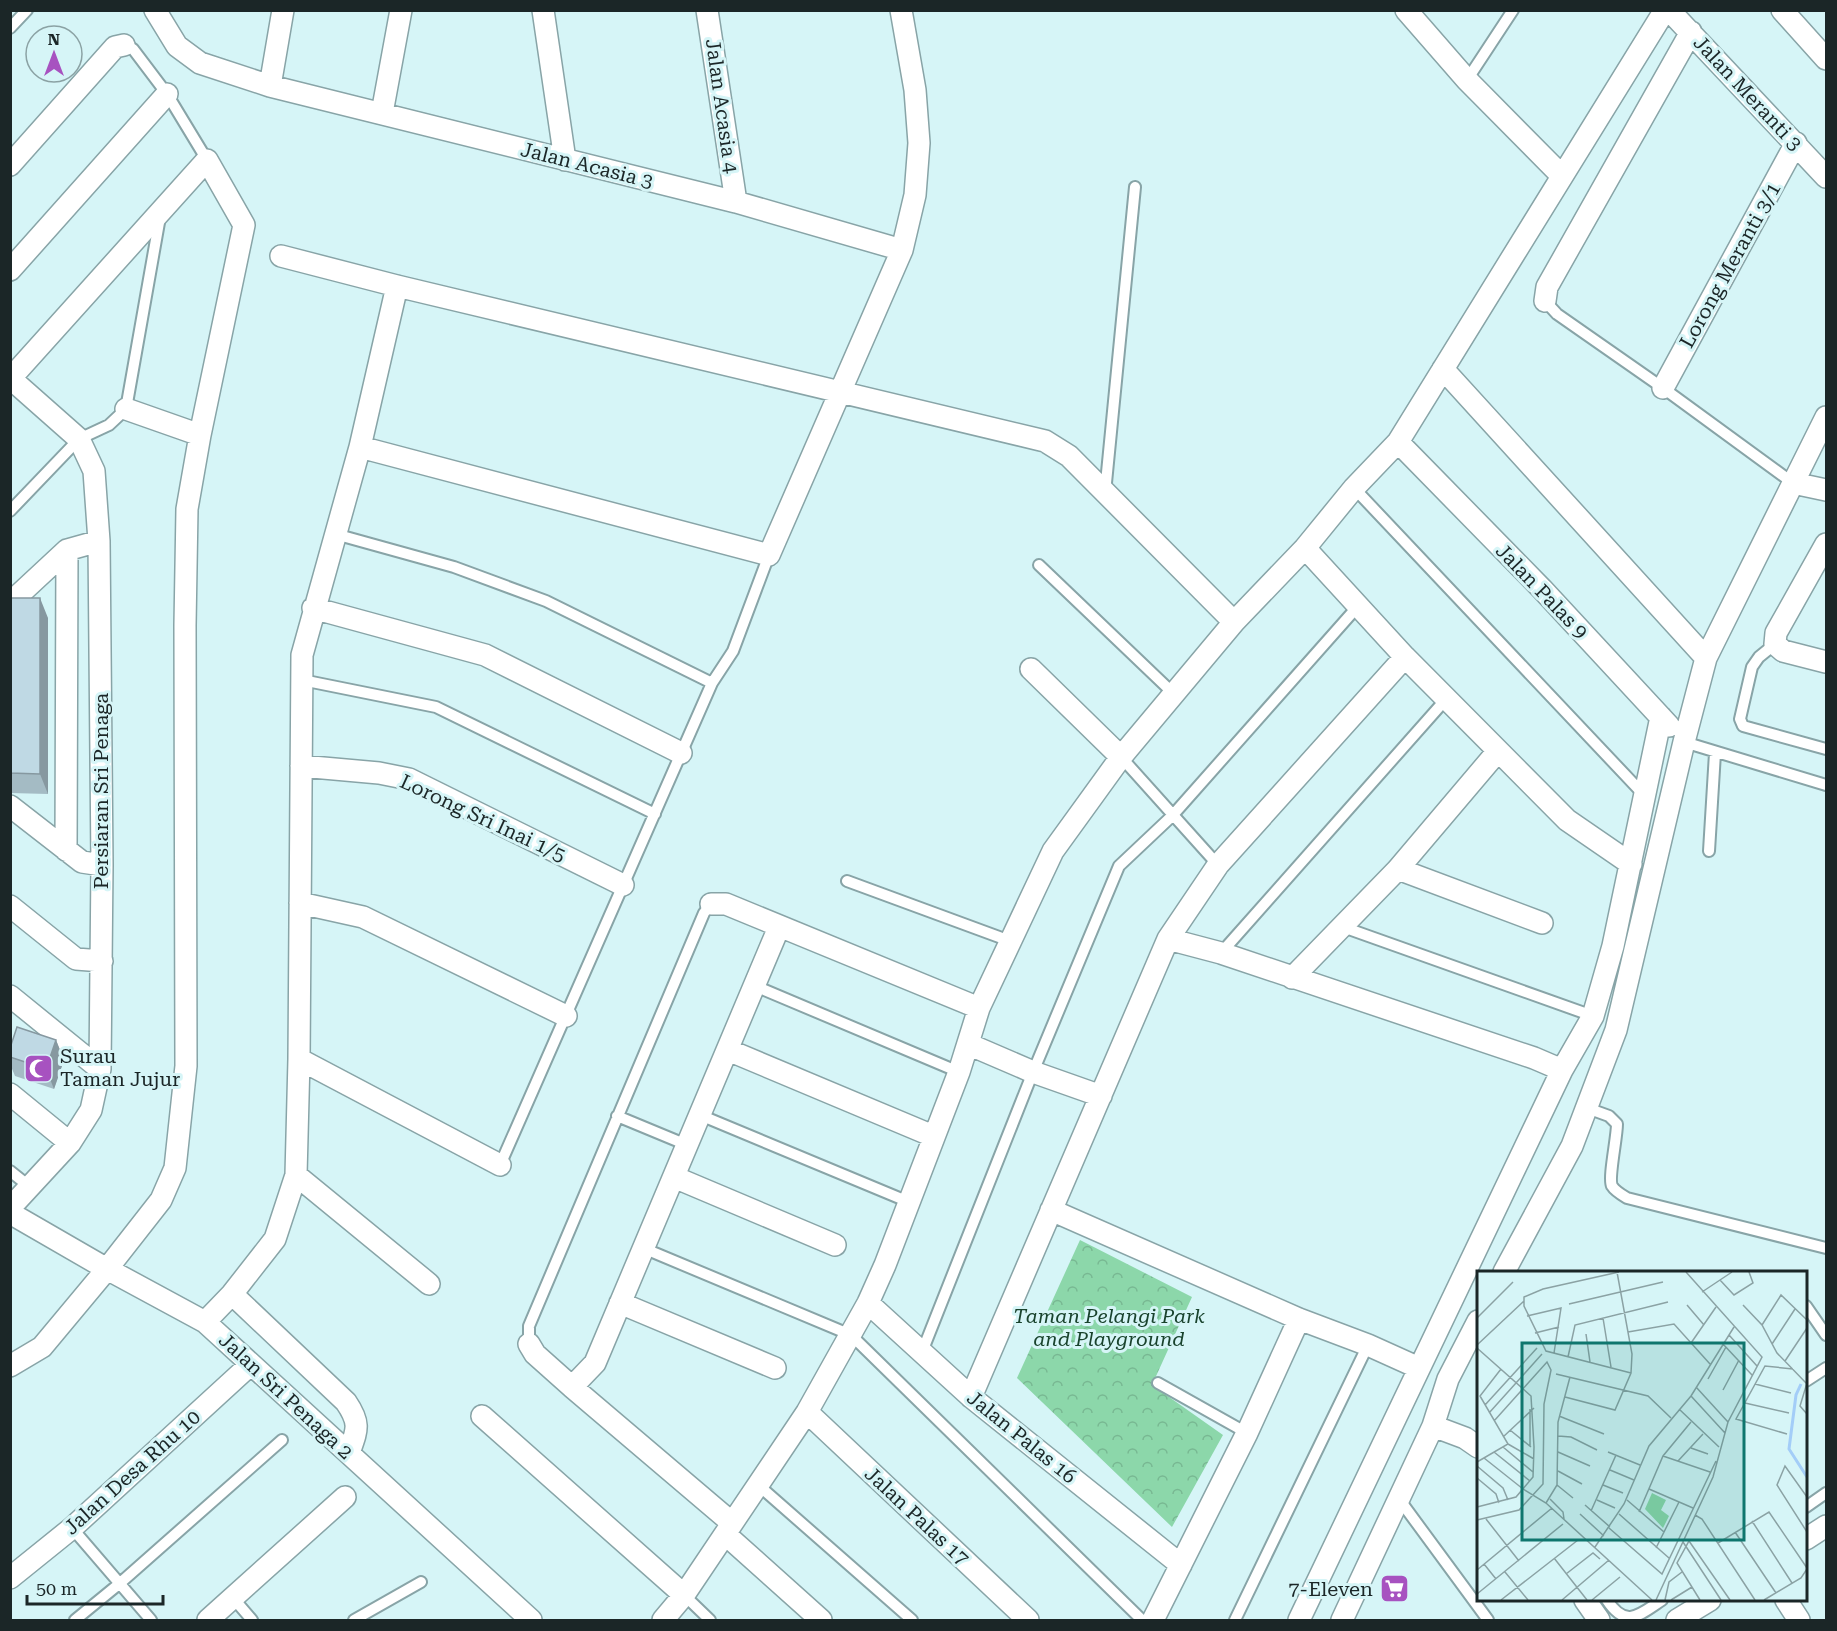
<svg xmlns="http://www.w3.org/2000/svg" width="1837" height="1631" viewBox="0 0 1837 1631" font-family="'Roboto Serif',serif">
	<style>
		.park { fill: url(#park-crowns) }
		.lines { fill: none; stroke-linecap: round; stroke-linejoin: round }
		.service-casing { stroke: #88a4a7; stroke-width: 14 }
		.minor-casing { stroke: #88a4a7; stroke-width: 24 }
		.service { stroke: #fff; stroke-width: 10 }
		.minor { stroke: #fff; stroke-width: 21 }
		.wall { fill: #a4bbc4 }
		.shaded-wall { fill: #8698a0 }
		.building { fill: #bfd9e4; stroke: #8698a0; stroke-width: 1.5 }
		.labels { text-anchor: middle; stroke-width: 6; stroke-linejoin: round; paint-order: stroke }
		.street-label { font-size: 20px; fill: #1b2627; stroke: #d6f5f7 }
		.poi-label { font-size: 20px; fill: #1b2627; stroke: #d6f5f7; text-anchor: start }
		.park-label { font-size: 20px; font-style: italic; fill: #19432d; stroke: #d6f5f7 }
		.inset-river { fill: none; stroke: #a3cdf8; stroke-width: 3 }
		.inset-road { fill: none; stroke: #8ba2a4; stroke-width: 1.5 }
		.view { fill: #0f766e; fill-opacity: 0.15; stroke: #0f766e; stroke-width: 3 }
		.inset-edge { fill: none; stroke: #1b2627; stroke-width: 3 }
	</style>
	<defs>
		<pattern id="park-crowns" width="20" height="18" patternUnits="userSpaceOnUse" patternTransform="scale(1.5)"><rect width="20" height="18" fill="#8cd7aa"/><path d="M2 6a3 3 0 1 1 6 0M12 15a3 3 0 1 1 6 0" fill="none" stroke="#78b892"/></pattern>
	</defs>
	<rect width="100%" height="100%" fill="#d6f5f7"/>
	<path class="park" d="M1080,1240L1192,1297L1152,1385L1223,1435L1172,1527L1017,1378Z"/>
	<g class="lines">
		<defs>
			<path id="service" d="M10,28L27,10
				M124,45L133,49L167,94L207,160
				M1467,80L1513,10
				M1545,301L1557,314L1663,388L1793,483
				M1354,488L1646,797
				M1105,493L1135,187
				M10,511L79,439L109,425L126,409L160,217
				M335,534L454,567L546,601L712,683
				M1039,565L1174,694
				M1775,644L1759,657L1752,667L1740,719L1743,726L1826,749
				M302,680L436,707L655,814
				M1684,742L1826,785
				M1121,757L1218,865
				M1709,851L1715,753
				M847,881L1010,941
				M1343,927L1593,1016
				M1221,953L1447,698
				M755,986L959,1072
				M1587,1108L1609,1116L1617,1124C1617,1138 1608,1178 1612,1186C1615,1191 1622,1195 1627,1198L1826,1248
				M700,1115L909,1202
				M617,1116L687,1145
				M500,1165L712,683L733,651L769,555
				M10,1171L30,1187
				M643,1248L851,1335L1142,1620
				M1806,1306L1826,1335
				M529,1344V1326L704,913L711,904
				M922,1352L1033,1072L1119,866L1172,816L1359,605
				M1806,1381L1826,1368
				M1158,1383L1247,1433
				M757,1484L912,1620
				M1399,1499L1488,1620
				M1806,1507L1826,1493
				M72,1528L151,1620
				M684,1595L710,1620
				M234,1599L252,1620
				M1607,1600C1626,1629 1639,1615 1662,1600
				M75,1620L119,1584L282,1440
				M354,1620L421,1582
				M1235,1620L1368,1345"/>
			<path id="minor" d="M155,10L177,46L200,63L270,86L736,202L902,250
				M543,10L565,160
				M707,10L736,202
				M1406,10L1467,80L1562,176
				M1669,10L1826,177
				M1782,10L1826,59
				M270,86L283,10
				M382,113L401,10
				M10,165L115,47L124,45
				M281,256L397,286L1045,441L1069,456L1234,622
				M10,270L167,94
				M1545,301L1547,287L1691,32
				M1443,369L1706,658
				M10,378L79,439L94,471L99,541L102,865L100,1069L91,1110L70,1143L10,1208
				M10,379L207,160L244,225L200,435L187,509L185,625L186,1066L175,1168L161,1200L107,1269L42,1347L10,1366
				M1663,388L1796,143
				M126,409L200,435
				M1398,442L1542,589L1669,726
				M360,447L769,555L902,250L915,195L919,143L915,90L901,10
				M1793,483L1826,490
				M1826,544L1776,633L1775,644L1783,651L1826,662
				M1305,548L1405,657L1567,820L1631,864
				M10,603L67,550L99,541
				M313,608L485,655L681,753
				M1031,669L1121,757
				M301,766L379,773L409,779L623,885
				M10,806L82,862L102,865
				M66,850L67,550
				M1398,869L1542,923
				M300,903L363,917L566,1016
				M711,904H726L979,1008
				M10,906L76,959L102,961
				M1168,939L1221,953L1534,1058L1562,1070
				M1292,978L1398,869L1498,751
				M10,996L100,1069
				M968,1044L1033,1072L1101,1096
				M728,1050L933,1136
				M299,1059L500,1165
				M10,1094L70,1143
				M296,1175L429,1284
				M674,1177L835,1245
				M1051,1210L1299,1319L1368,1345L1419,1368
				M10,1213L107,1269L205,1322L531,1620
				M1504,1272L1572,1146L1616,1030L1684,742L1706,658L1826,417
				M232,1294L346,1402C361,1424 357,1430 349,1453
				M620,1303L775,1368
				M868,1303L971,1397L1181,1565
				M205,1322L232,1294L275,1239L296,1175L299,1059L302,655L360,447L397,286
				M529,1344L535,1354L572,1387L732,1523
				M572,1387L595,1363L779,927
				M971,1397L1168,939L1218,865L1405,657
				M807,1412L1028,1620
				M482,1416L684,1595
				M1433,1426L1465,1438L1478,1447
				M725,1534L821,1620
				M1806,1539L1826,1526
				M10,1578L72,1528L251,1364
				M1585,1600L1599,1620
				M1786,1600L1799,1620
				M208,1620L345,1497
				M663,1620L684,1595L807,1412L868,1303L885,1265L959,1072L979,1008L1053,851L1121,757L1234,622L1305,548L1354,488L1398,442L1665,10
				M1153,1620L1247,1433L1299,1319
				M1299,1620L1562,1070L1593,1016L1613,946L1661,717
				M1342,1620L1433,1426L1448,1379L1478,1321
				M1677,1620L1710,1600"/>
		</defs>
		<use href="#service" class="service-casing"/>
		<use href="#minor" class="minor-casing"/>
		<use href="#service" class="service"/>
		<use href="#minor" class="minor"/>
	</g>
	<path class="wall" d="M10,598L48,618V794L10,793Z
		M56,1040L64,1060L54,1089L15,1076L10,1064V1048Z"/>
	<path class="shaded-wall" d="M40,598L48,618V794L40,774Z
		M56,1040L64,1060L54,1089L46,1069Z"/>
	<path class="building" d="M10,598H40V774L10,773Z
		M17,1027L56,1040L46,1069L10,1057V1048Z"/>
	<defs>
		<symbol id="mosque-square" viewBox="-11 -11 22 22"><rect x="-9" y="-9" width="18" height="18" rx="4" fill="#a752c0" stroke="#d6f5f7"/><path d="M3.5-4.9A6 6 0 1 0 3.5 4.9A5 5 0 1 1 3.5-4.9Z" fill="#fff"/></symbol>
		<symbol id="supermarket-square" viewBox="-11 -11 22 22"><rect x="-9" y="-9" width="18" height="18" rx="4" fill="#a752c0" stroke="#d6f5f7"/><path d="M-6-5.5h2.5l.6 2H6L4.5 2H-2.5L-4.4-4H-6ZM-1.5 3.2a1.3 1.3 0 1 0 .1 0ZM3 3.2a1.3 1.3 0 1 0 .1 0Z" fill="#fff"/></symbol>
	</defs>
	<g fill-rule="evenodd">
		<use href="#mosque-square" x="22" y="1052" width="33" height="33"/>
		<use href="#supermarket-square" x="1378" y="1572" width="33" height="33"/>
	</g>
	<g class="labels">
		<g class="street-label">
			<text transform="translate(1748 93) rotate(47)" y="7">Jalan Meranti 3</text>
			<text transform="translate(722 106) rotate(82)" y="7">Jalan Acasia 4</text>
			<text transform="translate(587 165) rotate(14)" y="7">Jalan Acasia 3</text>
			<text transform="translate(1730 265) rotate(-61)" y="7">Lorong Meranti 3/1</text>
			<text transform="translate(1542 591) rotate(46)" y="7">Jalan Palas 9</text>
			<text transform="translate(101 791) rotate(-90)" y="7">Persiaran Sri Penaga</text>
			<text transform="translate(483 818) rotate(25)" y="7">Lorong Sri Inai 1/5</text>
			<text transform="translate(286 1396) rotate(43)" y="7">Jalan Sri Penaga 2</text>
			<text transform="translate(1022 1437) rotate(39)" y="7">Jalan Palas 16</text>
			<text transform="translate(132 1472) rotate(-42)" y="7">Jalan Desa Rhu 10</text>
			<text transform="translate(917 1516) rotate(43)" y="7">Jalan Palas 17</text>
		</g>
		<g class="poi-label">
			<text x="60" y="1063">Surau<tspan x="60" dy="23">Taman Jujur</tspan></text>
			<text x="1373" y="1596" text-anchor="end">7-Eleven</text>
		</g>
		<g class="park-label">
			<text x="1109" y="1323">Taman Pelangi Park<tspan x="1109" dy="23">and Playground</tspan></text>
		</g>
	</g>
	<g transform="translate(1477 1271)">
		<rect width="330" height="330" fill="#d6f5f7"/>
		<path d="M175,222L189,229L184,239L192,245L186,257L168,238Z" fill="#8cd7aa"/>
		<path class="inset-river" d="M324,113L319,124L312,178L330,206"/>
		<path class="inset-road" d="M142,1L66,18L47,26V35L69,80L154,102M243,9L257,24L276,12L272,1M225,21L255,1M92,33L186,11M210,34L227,54M266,34L285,54L300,82L330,113M50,45L84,37L77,82M0,47L36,11M126,47L134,96M285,54L304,24L330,49M151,61L197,53L233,93M58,62L82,56M109,63L113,91M252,64L280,95M214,72L239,36M246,73L275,104M295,73L318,38M0,74L47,30M0,77L54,125L57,176L56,206L39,226L0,236M91,86L98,54L191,31M308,90L330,57M79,103L171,125L194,147M231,108L249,76M330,112L323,135L330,143M278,113L314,122M219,116L251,151M246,119L262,89M214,125L248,162M88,126L138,139L154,102L155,83L140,1M268,132L312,142M8,134L60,77M202,138L242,176M12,142L65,83M82,145L127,163M33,159L54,176M310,163L259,148L288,95L316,98M81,165L94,166L120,179M26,166L57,137M31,173L57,188M53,175V138M26,176L56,201M214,177L231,183M17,181L53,210M81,181L113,195M131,181L163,194M186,185L233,201M7,187L46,218L69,232L175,329M201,190L226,163M0,191L31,173L3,125L24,98M0,195L26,217L31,229M133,199L157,209M81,200L105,213M0,207L19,223L22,232M80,214L96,227M126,214L146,222M172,218L216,237M330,226L308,195L300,214L330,261M73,228L86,241L87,248M120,229L138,237M150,229L187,261M69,232L80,214L81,151L93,106M108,234L133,256M114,240L139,184M162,241L186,185L214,151M103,243L127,265M142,243L192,287M218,244L225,248L278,329M9,248L42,290M0,249L42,239L66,213L67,133L74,99L70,91L17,150M275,250L315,312M132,257L185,303L239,190M258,261L299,322M206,271L244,329M241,272L292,241L330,297M118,276L147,233L172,175L214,125L257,56M179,277L202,231M77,287L110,329M7,293L19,308M0,299L75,237M28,301L51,329M89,303L116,282L123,288M0,323L86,253M24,329L101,269M85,329L132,289M115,329L143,306M179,329L236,206L251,151L285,86L209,1M188,329L192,311L205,301M194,329L215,316M223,329L200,292L212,270L253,329M287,329L324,307L330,298"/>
		<path class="view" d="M45,72H267V269H45Z"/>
		<rect width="330" height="330" class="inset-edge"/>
	</g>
	<rect width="1837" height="1631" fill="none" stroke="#1b2627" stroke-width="24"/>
	<g transform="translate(54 54)"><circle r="28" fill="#d6f5f7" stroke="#8ba2a4" stroke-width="1.5"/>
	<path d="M0-4.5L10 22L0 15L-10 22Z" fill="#a752c0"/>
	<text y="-9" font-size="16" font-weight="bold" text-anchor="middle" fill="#1b2627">N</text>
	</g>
	<path d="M27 1595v9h136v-9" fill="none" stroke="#1b2627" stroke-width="3"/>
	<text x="36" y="1595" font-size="18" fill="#1b2627" stroke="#d6f5f7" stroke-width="4.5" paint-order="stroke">50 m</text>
</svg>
